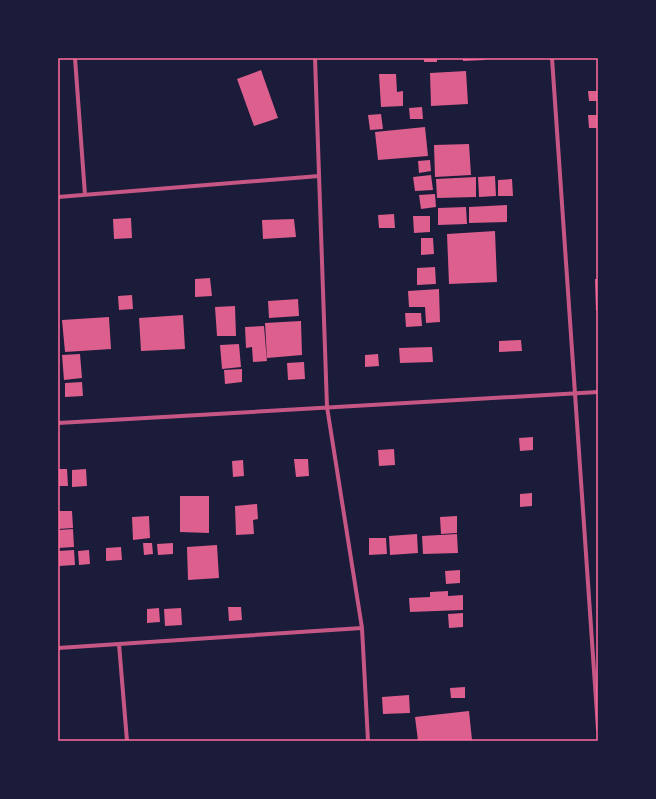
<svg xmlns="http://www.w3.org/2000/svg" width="656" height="799" viewBox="0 0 656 799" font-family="'Sofia Sans Condensed',sans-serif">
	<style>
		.building { fill: #dd5f8e }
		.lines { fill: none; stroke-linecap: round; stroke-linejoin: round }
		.minor { stroke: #c65784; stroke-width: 4 }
		.neatline { fill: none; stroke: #ff6b9d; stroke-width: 1.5 }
	</style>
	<rect width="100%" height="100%" fill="#1b1b3a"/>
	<path class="building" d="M424,58H437V62H424Z
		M463,58H485V60L463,61Z
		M261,70L278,118L254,126L237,79Z
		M466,71L468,104L431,106L430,73Z
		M379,74H396L397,92L403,91V106L381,107Z
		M588,91H597L598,101H589Z
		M422,107L423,119H410L409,108Z
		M381,114L383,129L370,130L368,115Z
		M588,115H598V128H589Z
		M425,127L428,156L378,160L375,132Z
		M469,144L471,175L435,177L434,145Z
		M430,160L431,171L419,173L418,161Z
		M431,175L433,190L415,191L413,177Z
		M495,176L496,196L479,197L478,177Z
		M476,177V197L437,198L436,179Z
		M512,179L513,196H498V180Z
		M435,194L436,207L421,209L419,195Z
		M507,205V222L469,223V207Z
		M466,207L467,224L438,225V208Z
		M394,214L395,228H379L378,215Z
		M413,216H430V232L414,233Z
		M131,218L132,238L114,239L113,219Z
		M294,219L296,237L263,239L262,220Z
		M495,231L497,282L449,284L447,234Z
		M421,238H433L434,254L421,255Z
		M435,267L436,284L417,285V268Z
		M210,278L212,296L195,297V279Z
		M595,279H598V311H596Z
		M439,289L440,322L426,323L425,307H409L408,291Z
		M132,295L133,309L119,310L118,296Z
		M298,299L299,316L269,318L268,301Z
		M235,306L236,336H217L215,307Z
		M405,313H421L422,326L406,327Z
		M183,315L185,349L141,351L139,318Z
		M109,317L111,349L65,352L62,320Z
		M301,321L302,355L267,358L265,323Z
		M264,326L267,361L253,362L252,347L246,348L245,327Z
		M521,340L522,351L499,352V341Z
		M239,344L241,367L222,369L220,345Z
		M432,347L433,362L400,363L399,348Z
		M80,354L82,378L64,380L62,355Z
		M378,354L379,366L365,367V355Z
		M304,362L305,379L288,380L287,363Z
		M242,369V382L225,384L224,370Z
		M82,382L83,396L65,397V383Z
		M533,437V450L520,451L519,438Z
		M394,449L395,465L379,466L378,450Z
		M294,459H308L309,476L296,477Z
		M243,460L244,476L233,477L232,461Z
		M58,469H67L68,486H58Z
		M86,469L87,486L72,487V470Z
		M532,493V506L520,507V494Z
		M180,496H209V533L180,532Z
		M257,504L258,519L253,520L254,534L236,535L235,506Z
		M58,511H72L73,528L58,529Z
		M149,516L150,538L133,540L132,517Z
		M457,516V533L441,534L440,517Z
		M73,529L74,547L58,548V530Z
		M417,534L418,553L390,555L389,536Z
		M457,534L458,553L423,554L422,536Z
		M369,538H386L387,554L369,555Z
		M143,543H152L153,554L144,555Z
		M173,543V554L158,555L157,544Z
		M217,545L219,578L188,580L187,547Z
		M121,547L122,560L106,561V548Z
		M74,550L75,565L59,566L58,551Z
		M89,550L90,564L79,565L78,551Z
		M460,570V583L446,584L445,571Z
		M448,591V596L463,595V610L410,612L409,598L430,597V592Z
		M228,607H241L242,620L229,621Z
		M159,608L160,622L147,623V609Z
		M181,608L182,625L165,626L164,609Z
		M463,613V627L449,628L448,614Z
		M465,687V698H451L450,688Z
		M409,695L410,713L383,714L382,697Z
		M469,711L472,740L418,741L415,717Z"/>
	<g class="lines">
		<path class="minor" d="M75,58L85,195
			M315,58L327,407L362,628L368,741
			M552,58L598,729
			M58,197L319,176
			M58,423L598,392
			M119,644L127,741
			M58,648L362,628"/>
	</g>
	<rect width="656" height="799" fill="none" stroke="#1b1b3a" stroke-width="118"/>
	<rect x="59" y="59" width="538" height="681" class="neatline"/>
</svg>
